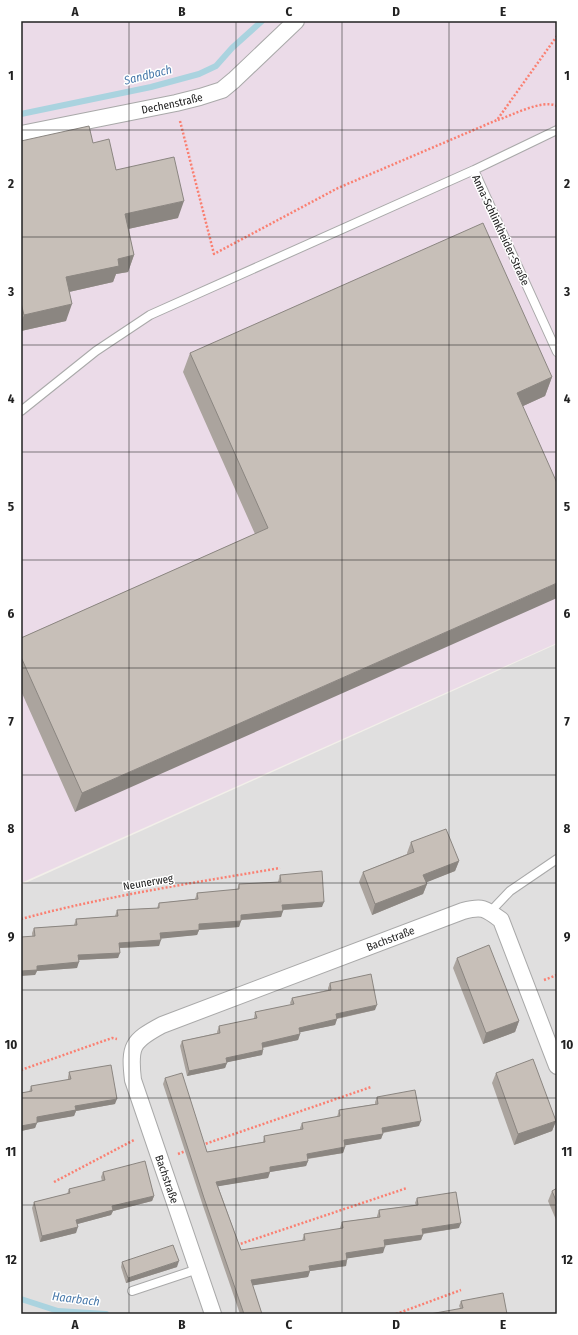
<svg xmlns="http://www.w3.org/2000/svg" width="578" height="1335" viewBox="0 0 578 1335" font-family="'Fira Sans Condensed',sans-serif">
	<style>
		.residential { fill: #e0dfdf }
		.industrial { fill: #ebdbe8 }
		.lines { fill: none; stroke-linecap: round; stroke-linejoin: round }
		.stream { stroke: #aad3df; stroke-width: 6 }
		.service-casing { stroke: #a9a9a9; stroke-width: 10 }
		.minor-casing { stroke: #a9a9a9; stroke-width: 18 }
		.path { stroke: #fa8072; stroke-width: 2.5; stroke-dasharray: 2 2; stroke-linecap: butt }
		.service { stroke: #fff; stroke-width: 8 }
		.minor { stroke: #fff; stroke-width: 16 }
		.wall { fill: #aba49e }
		.shaded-wall { fill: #8b8681 }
		.building { fill: #c7bfb8; stroke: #8b8681 }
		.grid { fill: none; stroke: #222; stroke-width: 1; stroke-opacity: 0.55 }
		.labels { text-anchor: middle; stroke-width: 3; stroke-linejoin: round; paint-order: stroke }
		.street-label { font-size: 11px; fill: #222; stroke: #fff }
		.water-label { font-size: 12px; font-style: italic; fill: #4a7aab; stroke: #fff }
		.neatline { fill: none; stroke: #222; stroke-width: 1.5 }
		.grid-label { font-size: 13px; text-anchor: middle; font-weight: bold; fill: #222 }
	</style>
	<rect width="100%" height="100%" fill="#f2efe9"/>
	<path class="residential" d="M557,644V1314H21V885Z"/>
	<path class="industrial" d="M21,21H557V643L21,883Z"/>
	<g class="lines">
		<path class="stream" d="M21,114L151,87L199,74L216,66L232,48L262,21
			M21,1299L58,1311L106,1314"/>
		<defs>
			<path id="service" d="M557,130L474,170L557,352
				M21,411L96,351L150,315L474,170
				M490,912L510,891L557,859
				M132,1291L198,1269"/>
			<g id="minor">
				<path id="s1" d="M21,134L176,103L200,97L222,90L234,80L296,21"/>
				<path id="s2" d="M213,1314L133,1080C129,1046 132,1041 162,1025L463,911C482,906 485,908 501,920L557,1066"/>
			</g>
		</defs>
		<use href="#service" class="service-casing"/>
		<use href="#minor" class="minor-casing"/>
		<path class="path" d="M498,120C513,115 542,99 557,106
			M180,121L214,254L338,188L497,120L557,36
			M21,919C106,896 193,883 280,868
			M544,980L557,975
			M21,1070L112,1038L117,1039
			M202,1145L371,1087
			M178,1154L188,1150
			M54,1182L134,1140
			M237,1245L407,1188
			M396,1314L461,1290"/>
		<use href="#service" class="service"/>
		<use href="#minor" class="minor"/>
	</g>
	<path class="wall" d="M21,141L93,143L116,170L178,218L128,229L134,255L128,272L116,274L113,282L69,292L66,321L21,331Z
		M190,353L552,377L545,396L523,406L75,812L21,691V638L255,534L183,372Z
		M411,842L459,861L455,871L426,882L427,884L423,894L372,915L359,882L363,872L407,854V853Z
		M280,875L322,907L283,910L281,917L241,920L239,927L199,930L197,935L160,938L159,946L120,948L118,958L78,960L77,968L37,971L35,975L32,933L34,928L74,925L76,919L115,916L117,910L157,908L159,903L195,899L197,893L237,890L239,884L278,882Z
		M457,958L519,1021L515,1032L483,1044L453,968Z
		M330,983L375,1010L337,1019L335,1025L300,1032V1034L298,1040L263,1048V1050L262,1055L227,1062L225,1068L187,1076L180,1046L182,1041L217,1033V1032L219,1026L254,1019V1018L255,1012L291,1005L290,1003L292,998L328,990V988Z
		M69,1072L115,1104L76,1111L74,1116L37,1122L35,1128L21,1131V1093L29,1092L31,1086L68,1080V1077Z
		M496,1073L556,1121L552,1131L514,1145L492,1083Z
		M165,1078L207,1152L263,1142L264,1136L300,1130V1128L302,1123L337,1117L339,1110L375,1104V1102L377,1097L419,1126L383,1133L381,1139L345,1145V1147L343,1153L308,1159V1161L306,1166L270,1172L268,1178L218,1186L241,1250L302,1241L304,1234L340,1229V1228L342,1222L377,1217V1216L379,1210L416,1205L415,1203L417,1198L459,1228L423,1234L421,1240L384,1245L383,1253L347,1258L346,1266L310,1271L308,1277L252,1285L262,1314H240L202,1203L163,1084Z
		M103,1172L154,1196L152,1201L113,1211L111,1215L77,1224L76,1233L40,1242L32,1208L34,1202L67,1194L69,1189L102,1181L101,1177Z
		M557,1188V1222L548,1201L552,1191Z
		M122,1262L177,1267L126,1283L121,1267Z
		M461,1301L507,1314L460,1308L459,1306Z"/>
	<path class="shaded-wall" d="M184,201L178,218L119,231L125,214Z
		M134,255L128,272L116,274L113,282L60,294L66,277L118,259Z
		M72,304L66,321L21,331V322L24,315Z
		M552,377L545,396L510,412L517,393Z
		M557,583V598L75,812L82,793Z
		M459,861L455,871L420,885L423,875Z
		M427,884L423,894L372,915L375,904Z
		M324,902L322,907L280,910L282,905Z
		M283,911L281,917L239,920L241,915Z
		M241,921L239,927L197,930L199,924Z
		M199,930L197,935L158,939L160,933Z
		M161,940L159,946L117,948L119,943Z
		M120,953L118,958L76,960L78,955Z
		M79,962L77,968L37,971L35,975L21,976V971L37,966Z
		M377,1005L375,1010L334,1019L336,1014Z
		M337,1019L335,1025L297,1033L299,1028Z
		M519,1021L515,1032L483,1044L486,1033Z
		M300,1034L298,1040L260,1048L262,1043Z
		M263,1050L262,1055L224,1063L226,1058Z
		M227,1063L225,1068L187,1076L189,1071Z
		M117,1099L115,1104L76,1111L74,1116L35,1123L37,1117L75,1106Z
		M421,1121L419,1126L380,1133L382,1128Z
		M556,1121L552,1131L514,1145L518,1134Z
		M37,1123L35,1128L21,1131V1126Z
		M383,1134L381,1139L342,1146L344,1140Z
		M345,1147L343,1153L305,1159L307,1154Z
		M308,1161L306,1166L270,1172L268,1178L214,1187L216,1182L270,1167Z
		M154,1196L152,1201L113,1211L111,1215L74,1225L76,1220L112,1206Z
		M461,1223L459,1228L420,1234L422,1229Z
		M78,1227L76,1233L40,1242L42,1236Z
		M423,1235L421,1240L382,1246L384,1240Z
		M385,1247L383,1253L344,1259L346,1253Z
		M347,1260L346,1266L310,1271L308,1277L249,1286L251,1280L309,1266Z
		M179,1261L177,1267L126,1283L128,1278Z"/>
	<path class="building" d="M89,126L93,143L109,139L116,170L174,157L184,201L125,214L134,255L118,259L119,266L66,277L72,304L24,315L21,303V141Z
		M483,223L552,377L517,393L557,483V583L82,793L21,657V638L268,528L190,353Z
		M446,829L459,861L423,875L427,884L375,904L363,872L414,852L411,842Z
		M322,871L324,902L282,905L283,911L241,915V921L199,924V930L160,933L161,940L119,943L120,953L78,955L79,962L37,966V970L21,971V937L35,936L34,928L77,925L76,919L118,916L117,910L159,908V903L198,899L197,893L239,889V884L281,882L280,875Z
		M489,945L519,1021L486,1033L457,958Z
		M371,974L377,1005L336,1014L337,1019L299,1028L300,1034L262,1043L263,1050L226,1058L227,1063L189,1071L182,1041L220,1033L219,1026L257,1018L255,1012L294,1004L292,998L331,990L330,983Z
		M533,1059L556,1121L518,1134L496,1073Z
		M111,1065L117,1099L75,1106L76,1110L37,1117V1123L21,1126V1093L32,1091L31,1086L71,1079L69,1072Z
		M182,1073L207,1152L265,1142L264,1136L303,1129L302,1123L340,1116L339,1110L378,1104L377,1097L415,1090L421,1121L382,1128L383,1134L344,1140L345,1147L307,1154L308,1161L270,1167V1172L216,1182L241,1250L305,1240L304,1234L343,1228L342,1222L380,1217L379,1210L418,1205L417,1198L456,1192L461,1223L422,1229L423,1235L384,1240L385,1247L346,1253L347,1260L309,1266L310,1271L251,1280L262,1314H244L204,1198L165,1078Z
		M145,1161L154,1196L112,1206L113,1210L76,1220L78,1227L42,1236L34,1202L70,1193L69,1189L105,1180L103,1172Z
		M557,1188V1203L552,1191Z
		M173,1245L179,1261L128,1278L122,1262Z
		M503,1293L507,1314H430L463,1308L461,1301Z"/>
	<path class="grid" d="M129,21V1314M236,21V1314M342,21V1314M449,21V1314M21,130H557M21,237H557M21,345H557M21,452H557M21,560H557M21,668H557M21,775H557M21,883H557M21,990H557M21,1098H557M21,1205H557"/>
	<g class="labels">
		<g class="street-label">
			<text dy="4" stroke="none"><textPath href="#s1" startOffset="154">Dechenstraße</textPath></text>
			<text transform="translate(501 230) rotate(65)" y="4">Anna-Schlinkheider-Straße</text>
			<text transform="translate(148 882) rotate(-10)" y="4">Neunerweg</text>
			<text dy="4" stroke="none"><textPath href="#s2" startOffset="561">Bachstraße</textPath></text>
			<text transform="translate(167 1179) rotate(71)" y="4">Bachstraße</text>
		</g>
		<g class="water-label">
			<text transform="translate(148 75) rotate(-14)" y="4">Sandbach</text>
			<text transform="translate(76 1299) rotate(7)" y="4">Haarbach</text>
		</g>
	</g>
	<rect width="578" height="1335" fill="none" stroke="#ffffff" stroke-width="44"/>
	<rect x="22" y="22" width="534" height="1291" class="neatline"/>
	<g class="grid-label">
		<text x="75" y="16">A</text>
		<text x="182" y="16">B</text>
		<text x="289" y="16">C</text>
		<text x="396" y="16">D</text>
		<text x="503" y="16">E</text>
		<text x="11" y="80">1</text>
		<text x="567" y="80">1</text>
		<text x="11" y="188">2</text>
		<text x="567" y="188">2</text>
		<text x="11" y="296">3</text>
		<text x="567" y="296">3</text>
		<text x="11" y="403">4</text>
		<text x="567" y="403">4</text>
		<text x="11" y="511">5</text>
		<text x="567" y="511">5</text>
		<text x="11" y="618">6</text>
		<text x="567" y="618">6</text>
		<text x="11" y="726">7</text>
		<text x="567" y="726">7</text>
		<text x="11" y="833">8</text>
		<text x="567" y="833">8</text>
		<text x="11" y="941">9</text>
		<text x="567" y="941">9</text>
		<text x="11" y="1049">10</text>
		<text x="567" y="1049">10</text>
		<text x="11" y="1156">11</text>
		<text x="567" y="1156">11</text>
		<text x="11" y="1264">12</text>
		<text x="567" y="1264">12</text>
		<text x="75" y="1329">A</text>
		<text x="182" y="1329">B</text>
		<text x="289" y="1329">C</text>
		<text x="396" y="1329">D</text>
		<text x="503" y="1329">E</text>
	</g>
</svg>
